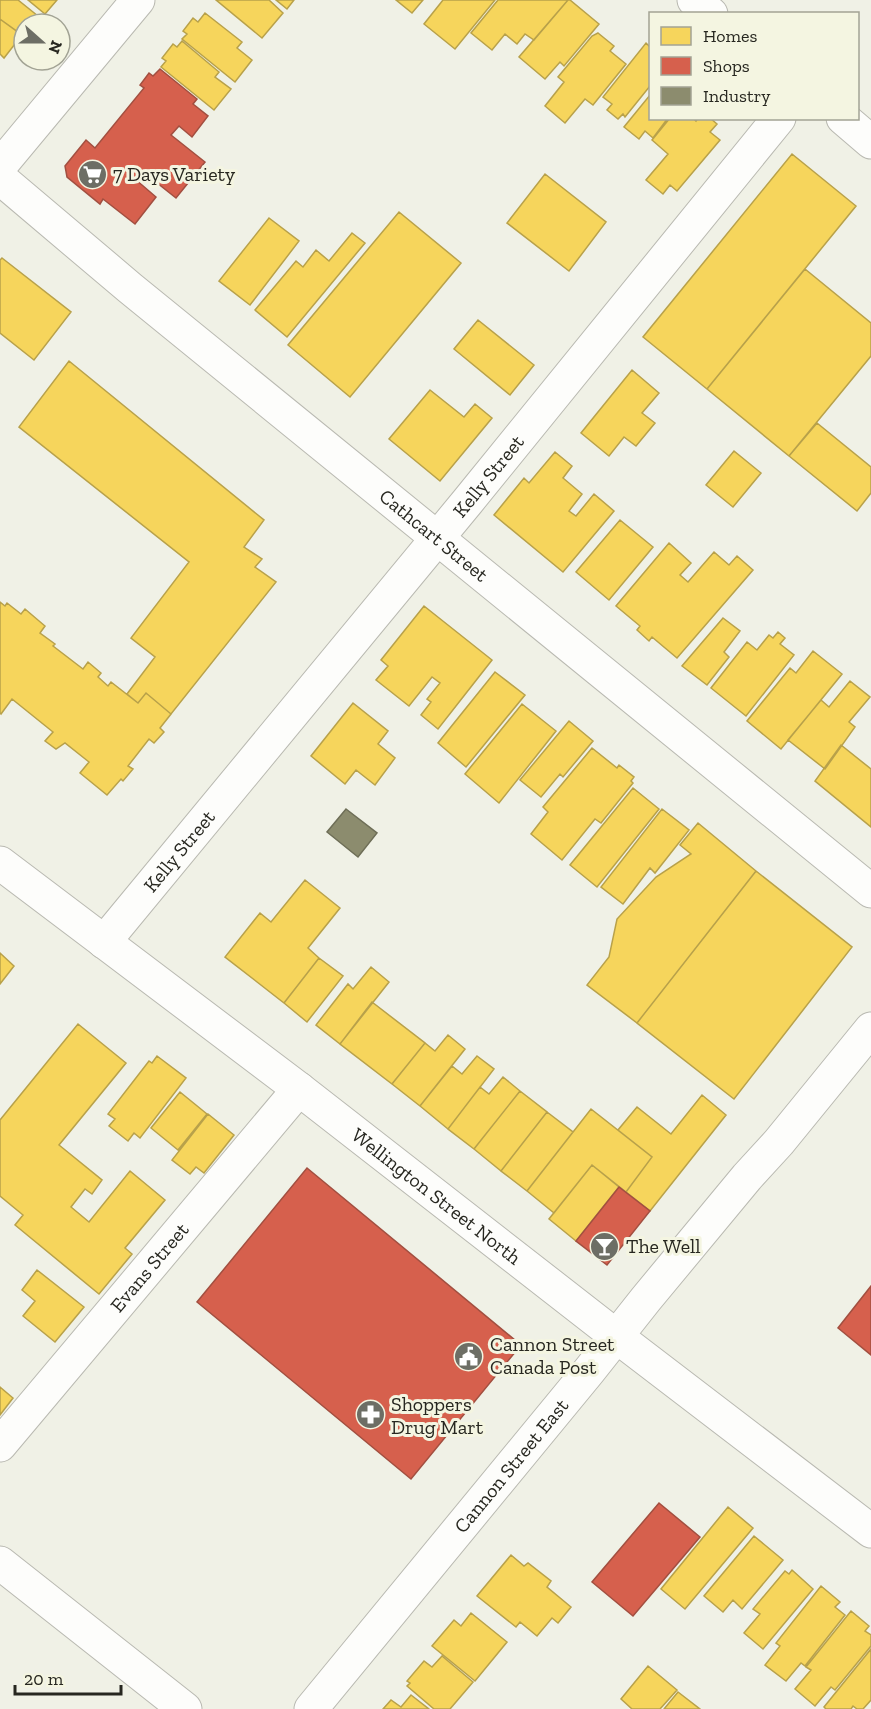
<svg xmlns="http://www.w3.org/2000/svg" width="871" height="1709" viewBox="0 0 871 1709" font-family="'Zilla Slab',serif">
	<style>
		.homes { fill: #f6d55c; stroke: #b8a14a; stroke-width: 1.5 }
		.shops { fill: #d6604d; stroke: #a24f40; stroke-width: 1.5 }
		.industry { fill: #8c8c6e; stroke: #6e6e57; stroke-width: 1.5 }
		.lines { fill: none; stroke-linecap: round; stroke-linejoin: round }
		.minor-casing { stroke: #b9b9b1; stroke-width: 35 }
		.secondary-casing { stroke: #b9b9b1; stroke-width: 35 }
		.minor { stroke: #fdfdfb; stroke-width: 33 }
		.secondary { stroke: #fdfdfb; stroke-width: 33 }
		.labels { text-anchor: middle; stroke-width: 6; stroke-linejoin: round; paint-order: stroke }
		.poi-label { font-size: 20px; fill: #272720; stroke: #f4f5e1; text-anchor: start }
		.street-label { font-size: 20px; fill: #272720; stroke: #f4f5e1 }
	</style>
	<rect width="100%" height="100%" fill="#f0f1e6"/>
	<path class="homes" d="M0,0H18L38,16L31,24H24V33L22,35L0,19Z
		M28,0H57L45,14Z
		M216,0H269L283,13L262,38Z
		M276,0H294L287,9Z
		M396,0H423L412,13Z
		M443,0H495L455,49L424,24Z
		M498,0H568L534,40L525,34L517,44L505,34L492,50L471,33Z
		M568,0H570L599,24L564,66L560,62L545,79L519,57Z
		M205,13L242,42L237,48L252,60L235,82L182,39L187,34L183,31L193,18L198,22Z
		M0,19L22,35L4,58L0,54Z
		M598,33L614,46L610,51L626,64L593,105L585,99L565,123L545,106L564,82L558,77L592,36Z
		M182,41L219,72L215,77L231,89L214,110L161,67L166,61L162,58L173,44L177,47Z
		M646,43L650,47V86L625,117L623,114L618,119L607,110L612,104L603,97Z
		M650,95V118H668L653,138L645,131L639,139L624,127Z
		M670,118H693L696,121L698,118H710L717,124L710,132L720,140L677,191L670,185L663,194L646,180L668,154L652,140Z
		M792,154L856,206L707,389L643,337Z
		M545,174L606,222L569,271L507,223Z
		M399,212L461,263L350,397L288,345Z
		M269,218L299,241L250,305L219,281Z
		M352,233L365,243L287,337L255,310L296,261L303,267L316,250L329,261Z
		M2,258L71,312L34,360L0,333V260Z
		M805,269L871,323V356L789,456L707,389Z
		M478,320L534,365L510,395L454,349Z
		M69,361L264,520L244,547L262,559L255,567L276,582L171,714L146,693L138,703L127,694L155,657L131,638L189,562L19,427Z
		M632,370L659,393L642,413L655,423L636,446L624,437L609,456L581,433Z
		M430,390L464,417L475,404L492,418L440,481L389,439Z
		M817,423L871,467V493L857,511L789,456Z
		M734,451L761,473L733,507L706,485Z
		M555,452L572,466L563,478L582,494L569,511L576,516L594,494L614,511L563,572L494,515L524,478L529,483Z
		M620,520L653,547L609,600L576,572Z
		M669,543L691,563L680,575L688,582L714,552L729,565L737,556L753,570L677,658L652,637L649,641L637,630L640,626L616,606Z
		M0,602L5,606L7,603L21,614L25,609L45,626L40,633L55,644L53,646L83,669L88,662L101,673L98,677L108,686L111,682L138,703L146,693L171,714L160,728L164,732L154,743L149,739L128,766L133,769L123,781L121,779L107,795L80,773L89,762L65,743L56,749L45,741L53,732L12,699L1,714L0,713Z
		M424,606L492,660L438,729L421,715L431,702L427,699L440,683L432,677L409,706L376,680L388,666L381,660Z
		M723,618L740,631L724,652L729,657L707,685L682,666Z
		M778,632L785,638L780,644L794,655L746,716L711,688L747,642L757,650L769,635L773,638Z
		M813,651L842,674L781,749L747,721L790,668L796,673Z
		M495,672L525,695L466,767L438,743Z
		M850,681L870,697L849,722L855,727L825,769L788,740L821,700L829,707Z
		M353,703L388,731L378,744L395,758L375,785L356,770L345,784L311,756Z
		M522,704L556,731L499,803L465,774Z
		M569,721L593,741L563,777L560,774L541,797L520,780Z
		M841,745L871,769V827L815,781Z
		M592,748L617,768L619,765L634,777L631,781L633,783L601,823L595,819L562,860L531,834L548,812L543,807Z
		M633,788L659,809L597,887L570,865Z
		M662,809L689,830L655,873L650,868L623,904L601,887Z
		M698,823L756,871L637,1023L587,985L609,957L617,919L656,877L691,854L680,845Z
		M756,871L852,947L734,1099L637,1023Z
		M305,880L340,908L308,948L319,958L284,1003L225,957L260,913L271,922Z
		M0,953L14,966L0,984Z
		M319,958L343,976L307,1022L284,1003Z
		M371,967L389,982L340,1044L316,1025L348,984L353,989Z
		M372,1002L425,1043L392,1084L340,1044Z
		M78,1024L126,1063L59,1145L102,1180L92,1194L85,1189L71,1207L89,1222L130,1171L165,1200L125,1248L132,1254L99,1294L15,1225L23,1215L0,1196V1120Z
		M448,1035L465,1049L420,1106L392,1084L425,1043L435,1051Z
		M157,1056L186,1078L140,1138L134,1133L128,1141L109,1126L115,1119L108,1114L149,1061L152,1063Z
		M477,1056L494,1069L448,1129L420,1106L452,1066L462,1074Z
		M503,1077L520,1091L474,1149L448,1129L480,1087L489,1094Z
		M520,1091L547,1112L501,1171L474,1149Z
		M180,1092L207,1114L178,1150L151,1128Z
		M702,1095L726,1115L650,1211L626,1192L652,1157L618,1130L637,1107L671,1134Z
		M591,1109L652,1157L626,1192L592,1165L554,1213L527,1191Z
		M547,1112L573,1132L527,1191L501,1171Z
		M208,1114L234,1135L204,1173L196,1167L190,1174L172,1160Z
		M592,1165L619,1187L576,1241L549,1219Z
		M37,1270L84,1307L55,1342L23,1316L35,1301L22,1290Z
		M0,1387L13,1398L0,1415Z
		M728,1507L753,1528L685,1609L661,1589Z
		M754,1536L783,1560L742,1609L733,1600L723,1612L704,1596Z
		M511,1555L524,1566L528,1563L551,1581L547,1587L571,1607L558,1623L552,1618L537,1636L520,1622L516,1627L477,1596Z
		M792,1570L813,1589L763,1649L744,1633L760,1614L753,1609L785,1571L789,1574Z
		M821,1586L840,1602L835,1607L845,1615L805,1666L801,1663L786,1681L765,1665L780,1646L776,1643Z
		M851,1611L869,1626L865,1631L871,1635V1646L835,1690L831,1687L815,1706L795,1689L811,1670L806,1667Z
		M471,1613L507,1642L475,1681L432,1646L454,1620L461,1626Z
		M871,1649V1700L863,1709H857L853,1706L851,1709H826L824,1707Z
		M442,1656L473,1682L450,1709H434L407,1686L410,1683L407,1681L424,1661L432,1667Z
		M648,1666L677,1690L660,1709H632L621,1699Z
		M678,1692L700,1709H664Z
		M411,1695L429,1709H383L391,1700L401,1707Z"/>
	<path class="shops" d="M160,69L197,99L193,104L208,116L192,137L179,126L171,135L205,162L176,198L142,171L135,179L156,197L135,224L103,199L100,204L67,177L65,166L86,140L95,148L144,88L140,85L149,73L153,76Z
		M307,1168L521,1345L411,1479L197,1302Z
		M619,1187L650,1211L607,1265L576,1241Z
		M871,1286V1355L838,1328Z
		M659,1503L700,1537L633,1616L592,1582Z"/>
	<path class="industry" d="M346,809L377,833L358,857L327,832Z"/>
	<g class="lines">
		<defs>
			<g id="minor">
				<path d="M694,0L711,14"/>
				<path d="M843,118L871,142"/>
				<path id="s1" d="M0,178L130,288L871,891"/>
				<path id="s2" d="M104,942L468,501L779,118"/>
				<path id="s3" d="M0,1445L299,1089"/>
				<path d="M0,1563L185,1709"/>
			</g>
			<g id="secondary">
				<path d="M0,166L138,0"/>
				<path id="s4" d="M0,863L299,1089L616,1336L871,1531"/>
				<path id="s5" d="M311,1709L589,1371L646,1299L747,1177L779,1142L871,1029"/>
			</g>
		</defs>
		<use href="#minor" class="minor-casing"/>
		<use href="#secondary" class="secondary-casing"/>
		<use href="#minor" class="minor"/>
		<use href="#secondary" class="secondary"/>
	</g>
	<defs>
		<symbol id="supermarket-disc" viewBox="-11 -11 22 22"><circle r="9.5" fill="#6d6e65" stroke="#f4f5e1"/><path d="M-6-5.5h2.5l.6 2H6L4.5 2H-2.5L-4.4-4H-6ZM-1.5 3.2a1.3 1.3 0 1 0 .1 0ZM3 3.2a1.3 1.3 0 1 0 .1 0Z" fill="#fff"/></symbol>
		<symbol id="bar-disc" viewBox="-11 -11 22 22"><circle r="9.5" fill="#6d6e65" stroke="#f4f5e1"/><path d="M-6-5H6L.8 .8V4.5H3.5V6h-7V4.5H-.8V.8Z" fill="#fff"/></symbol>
		<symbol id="civic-disc" viewBox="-11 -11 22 22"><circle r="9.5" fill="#6d6e65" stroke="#f4f5e1"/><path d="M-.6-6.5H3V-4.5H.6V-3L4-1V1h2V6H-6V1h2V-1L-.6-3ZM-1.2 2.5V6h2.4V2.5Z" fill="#fff"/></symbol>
		<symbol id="pharmacy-disc" viewBox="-11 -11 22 22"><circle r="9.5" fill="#6d6e65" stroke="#f4f5e1"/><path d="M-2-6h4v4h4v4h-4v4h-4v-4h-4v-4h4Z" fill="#fff"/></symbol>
	</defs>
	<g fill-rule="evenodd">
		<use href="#supermarket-disc" x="76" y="158" width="33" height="33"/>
		<use href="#bar-disc" x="588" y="1230" width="33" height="33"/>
		<use href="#civic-disc" x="452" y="1340" width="33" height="33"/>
		<use href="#pharmacy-disc" x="354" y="1398" width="33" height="33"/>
	</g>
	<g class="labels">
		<g class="poi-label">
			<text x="113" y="181">7 Days Variety</text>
			<text x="626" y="1253">The Well</text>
			<text x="490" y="1351">Cannon Street<tspan x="490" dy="23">Canada Post</tspan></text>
			<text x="391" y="1411">Shoppers<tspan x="391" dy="23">Drug Mart</tspan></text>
		</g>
		<g class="street-label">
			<text dy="7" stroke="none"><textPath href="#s2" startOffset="604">Kelly Street</textPath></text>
			<text dy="7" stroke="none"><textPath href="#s1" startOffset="562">Cathcart Street</textPath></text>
			<text dy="7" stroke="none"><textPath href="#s2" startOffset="118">Kelly Street</textPath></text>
			<text dy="7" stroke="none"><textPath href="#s4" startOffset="549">Wellington Street North</textPath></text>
			<text dy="7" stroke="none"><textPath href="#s3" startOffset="232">Evans Street</textPath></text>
			<text dy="7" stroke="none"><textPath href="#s5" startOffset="315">Cannon Street East</textPath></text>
		</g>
	</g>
	<rect x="649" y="12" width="210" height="108" fill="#f4f5e1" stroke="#a2a394" stroke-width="1.5"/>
	<rect x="661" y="27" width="30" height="18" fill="#f6d55c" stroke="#a2a394" stroke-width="1.5"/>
	<text x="703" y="42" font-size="18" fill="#272720">Homes</text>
	<rect x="661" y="57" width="30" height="18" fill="#d6604d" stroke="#a2a394" stroke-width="1.5"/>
	<text x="703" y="72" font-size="18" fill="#272720">Shops</text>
	<rect x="661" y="87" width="30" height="18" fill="#8c8c6e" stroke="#a2a394" stroke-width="1.5"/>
	<text x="703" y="102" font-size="18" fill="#272720">Industry</text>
	<g transform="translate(42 42) rotate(111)"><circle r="28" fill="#f4f5e1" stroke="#a2a394" stroke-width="1.5"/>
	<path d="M0-4.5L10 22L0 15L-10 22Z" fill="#6d6e65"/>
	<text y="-9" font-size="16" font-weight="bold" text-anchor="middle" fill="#272720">N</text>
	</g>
	<path d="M15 1685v9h106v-9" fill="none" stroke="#272720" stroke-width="3"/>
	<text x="24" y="1685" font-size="18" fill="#272720" stroke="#f4f5e1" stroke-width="4.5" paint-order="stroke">20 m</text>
</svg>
